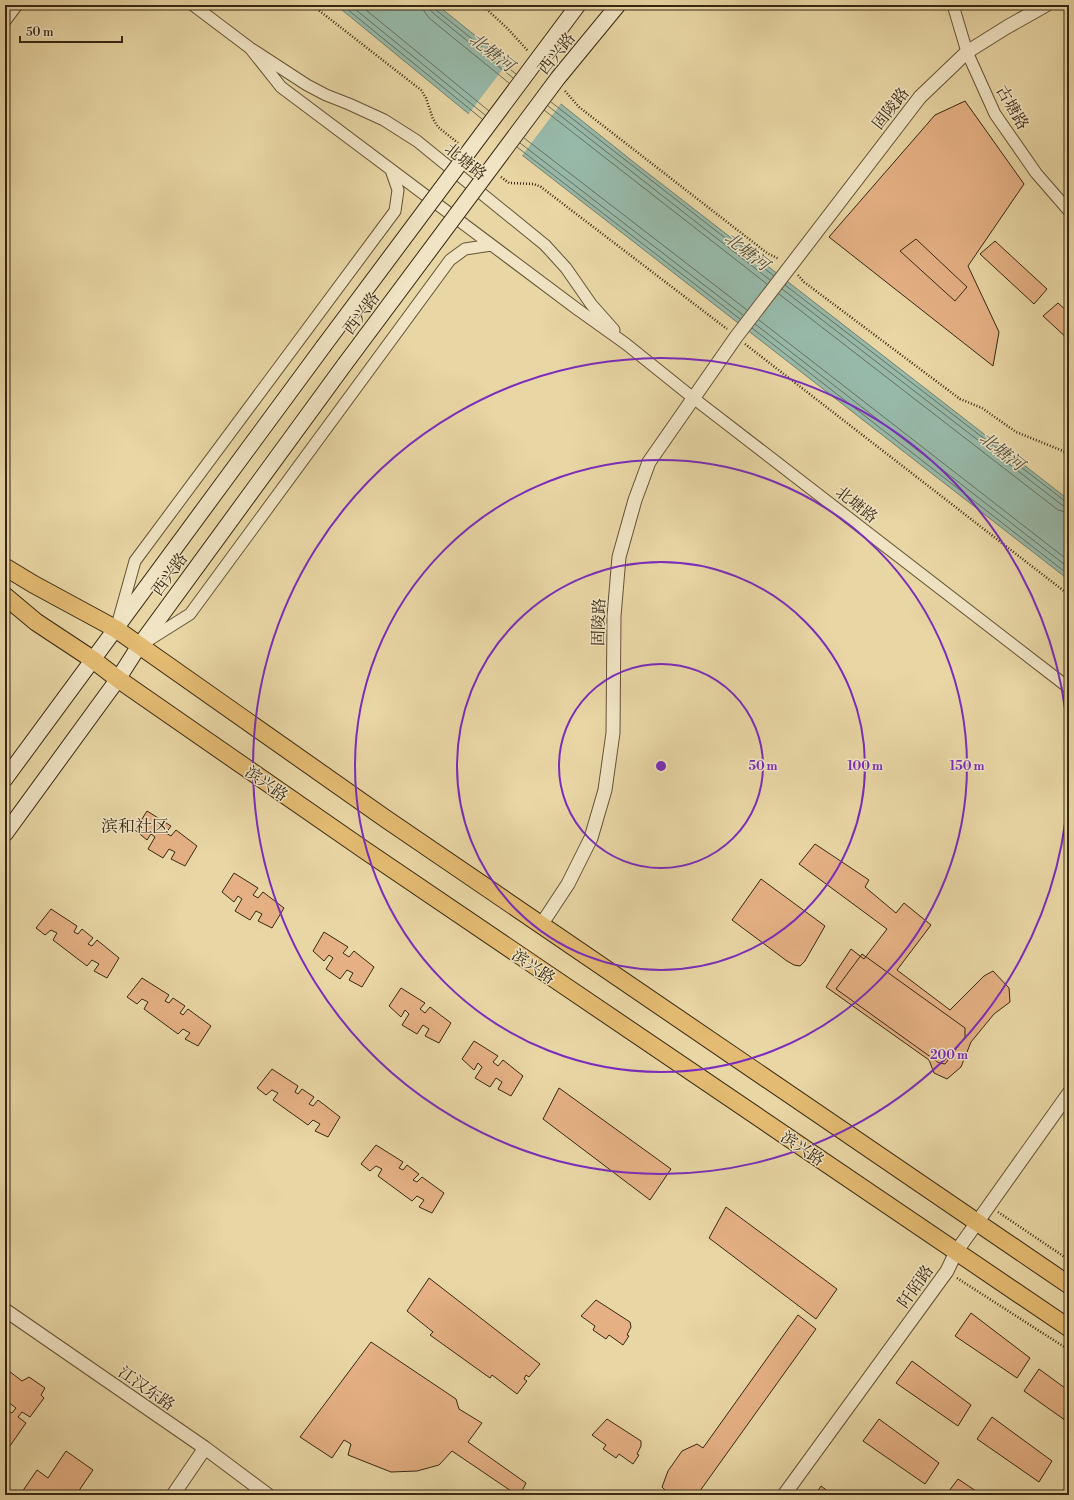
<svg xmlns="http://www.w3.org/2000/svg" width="1074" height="1500" viewBox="0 0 1074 1500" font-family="'Libre Bodoni','Noto Serif SC',serif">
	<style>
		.water { fill: #97b9a9; stroke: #717f6d }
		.pier { fill: #e8d6a4 }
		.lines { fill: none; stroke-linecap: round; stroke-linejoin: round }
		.shore { stroke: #67705e; stroke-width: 1 }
		.building { fill: #e5b184; stroke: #372712 }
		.minor-casing { stroke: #635336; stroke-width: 13 }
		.tertiary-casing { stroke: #635336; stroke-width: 15 }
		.secondary-casing { stroke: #372712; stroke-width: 17 }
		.primary-casing { stroke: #372712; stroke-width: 19 }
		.path { stroke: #372712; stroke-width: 2.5; stroke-dasharray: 1 2; stroke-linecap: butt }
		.minor { stroke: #f0e4c4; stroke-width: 11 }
		.tertiary { stroke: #f0e4c4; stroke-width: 13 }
		.secondary { stroke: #f0e4c4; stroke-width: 15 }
		.primary { stroke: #e4bb72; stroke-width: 17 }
		.secondary-bridge-casing { stroke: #372712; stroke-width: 17; stroke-linecap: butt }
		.secondary-bridge { stroke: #f0e4c4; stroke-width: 15 }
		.ring { fill: none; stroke: #7b2cbf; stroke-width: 2 }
		.labels { text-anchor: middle; stroke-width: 3; stroke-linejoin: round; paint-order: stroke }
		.street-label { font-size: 16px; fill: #372712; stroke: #f0e4c4 }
		.water-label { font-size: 17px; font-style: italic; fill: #4f4c38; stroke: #f0e4c4 }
		.neighbourhood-label { font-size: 17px; fill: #372712; stroke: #f0e4c4 }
		.centre { fill: #7b2cbf; stroke: #f0e4c4; stroke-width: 2 }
		.ring-label { font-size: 12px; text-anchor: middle; font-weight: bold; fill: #7b2cbf; stroke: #f0e4c4; stroke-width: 3; stroke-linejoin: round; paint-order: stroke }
	</style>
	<rect width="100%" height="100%" fill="#e8d6a4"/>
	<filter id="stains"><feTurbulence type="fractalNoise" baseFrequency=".005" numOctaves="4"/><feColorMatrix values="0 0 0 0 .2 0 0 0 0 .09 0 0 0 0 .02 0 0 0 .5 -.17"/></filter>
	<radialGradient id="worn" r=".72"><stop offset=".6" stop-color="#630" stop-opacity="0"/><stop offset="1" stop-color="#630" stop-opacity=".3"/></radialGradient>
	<path class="water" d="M336,5H437L636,164L1069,500V580L464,110Z"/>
	<path class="pier" d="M509,61L562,102L521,157L467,116Z"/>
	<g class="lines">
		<path class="shore" d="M342,5L482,119
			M350,5L485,115
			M360,5L489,111
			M423,5L424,11L429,18L509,83
			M430,5V9L433,13L513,78
			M435,5L436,10L516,74
			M551,102L774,276
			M548,106L770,280
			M544,110L767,284
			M524,138L747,310
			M520,143L743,315
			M517,147L740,319
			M785,285L1065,501L1069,502
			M782,289L1062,505L1069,507
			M779,294L1058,510L1069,513
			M759,320L1069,561
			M755,324L1069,568
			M752,328L1069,575"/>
	</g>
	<path class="building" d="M965,101L1024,184L968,266L999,332L993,366L829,237L935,115Z
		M916,239L967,287L955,301L900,251Z
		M995,241L1047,289L1034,304L980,254Z
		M1058,303L1069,313V340L1043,316Z
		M147,811L171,826L166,833L171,836L176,830L197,846L185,866L171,859L175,852L169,849L163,858L148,849L155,837L151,834L147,840L135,830Z
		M815,844L869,880L865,887L896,913L904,903L931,925L897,970L950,1010L984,976L993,971L1009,988L1010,1002L994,1014L971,1042L961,1067L947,1079L934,1073L929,1060L826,987L851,949L864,959L887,929L799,864Z
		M234,873L258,888L253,895L258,898L263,892L284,908L272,928L258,921L262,914L256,911L250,920L235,911L242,899L238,896L234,902L222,892Z
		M761,879L825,926L805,961L800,966L794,965L787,961L732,920Z
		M51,909L77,926L74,932L78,934L82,929L93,938L88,944L92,946L97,940L119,958L107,978L94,971L99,964L92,960L87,966L53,940L57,933L51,930L45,935L36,928Z
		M324,932L348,947L343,953L349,957L354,951L374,967L362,987L349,980L353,973L347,970L340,979L326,969L333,958L329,955L324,961L313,951Z
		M862,954L965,1028V1037L945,1064L939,1063L932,1058L836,989Z
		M142,978L169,995L165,1001L169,1003L173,998L185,1006L180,1013L183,1015L188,1009L211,1026L198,1046L185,1039L190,1033L183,1029L178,1034L144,1009L148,1002L142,999L137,1004L127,997Z
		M401,988L425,1003L420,1009L425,1013L430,1007L451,1023L439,1043L425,1036L429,1029L423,1025L417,1034L402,1025L409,1014L405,1010L401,1017L389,1006Z
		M474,1041L498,1056L493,1062L498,1066L503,1060L523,1076L511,1096L498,1089L502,1082L496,1078L490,1087L475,1078L482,1067L478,1063L474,1070L462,1059Z
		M272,1069L298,1086L295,1092L298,1094L302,1089L314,1097L309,1104L313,1106L318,1100L340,1117L328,1137L315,1131L320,1124L313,1120L308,1125L273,1100L278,1093L272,1090L266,1095L257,1088Z
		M559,1088L671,1169L650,1200L543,1119Z
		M376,1145L403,1162L399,1168L403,1170L407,1165L419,1174L413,1180L417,1182L422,1177L444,1193L432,1213L419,1207L424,1200L417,1196L412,1201L378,1176L382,1169L376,1166L370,1171L361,1164Z
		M726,1207L837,1289L816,1319L709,1238Z
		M429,1278L540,1364L529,1377L526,1375L524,1379L527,1381L517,1394L492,1375L490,1378L430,1335L433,1332L407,1311Z
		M596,1300L630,1322L631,1327L627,1335L629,1336L623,1345L609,1335L606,1339L593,1330L595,1326L581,1316Z
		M971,1313L1030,1358L1017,1378L955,1336Z
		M798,1315L816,1329L697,1495H667L668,1493L662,1487L668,1471L682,1451L697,1444L703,1448Z
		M371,1342L456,1399L459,1409L482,1423L468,1442L526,1483L520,1495H517L452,1451L439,1465L417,1471L391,1472L348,1455L351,1444L344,1440L332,1458L300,1437Z
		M912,1361L971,1405L958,1426L896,1383Z
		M5,1368L22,1381L29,1377L45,1388L41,1395L44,1398L30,1417L22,1412L18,1417L26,1423L5,1453V1413L7,1410L12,1413L16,1408L5,1400Z
		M1039,1369L1069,1391V1423L1024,1391Z
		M992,1417L1052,1461L1039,1482L977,1439Z
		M607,1419L641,1441V1446L637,1454L639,1455L633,1464L619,1454L616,1458L603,1449L606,1445L592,1435Z
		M879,1419L939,1463L925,1484L863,1441Z
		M66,1451L93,1470L76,1495H20L37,1470L48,1478Z
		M958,1479L982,1495H946Z
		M821,1486L833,1495H815Z"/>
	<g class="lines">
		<defs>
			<path id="minor" d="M193,5L250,48L307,85L326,95L349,104L384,120L417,141L545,245L566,268L591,304L614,330
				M953,5L967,52L995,114L1036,173L1069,211
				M5,21L17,5
				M250,48L281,87L577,309L626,344L692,397L1069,688
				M118,622L135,561L395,211L398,190L391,170
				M144,643L190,614L450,260L465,249L491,245"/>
			<path id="tertiary" d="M541,925L568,884L591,838L605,790L613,733L614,616L619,557L635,500L649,462L736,337L920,97L967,52L1007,27L1046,5
				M5,1310L205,1448L268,1495
				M173,1495L205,1448
				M784,1495L947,1271L956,1252L1069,1093"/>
			<path id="secondary" d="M5,779L323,347
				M5,834L118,679L139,646L345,364"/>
			<path id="primary" d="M5,567L33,584L116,629L386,819L1069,1285
				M5,596L36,622L92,659L118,679L363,849L1069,1328"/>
		</defs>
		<use href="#minor" class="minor-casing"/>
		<use href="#tertiary" class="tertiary-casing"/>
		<use href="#secondary" class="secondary-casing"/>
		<use href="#primary" class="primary-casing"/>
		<path class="path" d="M312,5L421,90L426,98L433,119L438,127L458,143
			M482,5L507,28L528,51
			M565,91L579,107L767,253L779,259
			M501,177L509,183L534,184L541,187L727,329
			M798,275L804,282L960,399L982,408L1016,432L1063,451L1069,455
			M745,344L1069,595
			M998,1212L1069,1260
			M957,1278L1069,1350"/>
		<use href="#minor" class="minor"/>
		<use href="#tertiary" class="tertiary"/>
		<use href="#secondary" class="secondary"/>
		<use href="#primary" class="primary"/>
		<defs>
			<path id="secondary-bridge" d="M323,347L578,5
				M345,364L558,78L618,5"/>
		</defs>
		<use href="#secondary-bridge" class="secondary-bridge-casing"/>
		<use href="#secondary-bridge" class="secondary-bridge"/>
	</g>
	<g class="ring">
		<circle cx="661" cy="766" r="102"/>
		<circle cx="661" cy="766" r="204"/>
		<circle cx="661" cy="766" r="306"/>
		<path d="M1069 770A408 408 0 1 1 1069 762"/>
	</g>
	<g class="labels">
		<g class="street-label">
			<text transform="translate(556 53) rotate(-51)" y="6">西兴路</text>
			<text transform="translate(1013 107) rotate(60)" y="6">古塘路</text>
			<text transform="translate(890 108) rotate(-52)" y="6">固陵路</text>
			<text transform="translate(466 161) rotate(39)" y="6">北塘路</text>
			<text transform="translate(361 313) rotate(-53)" y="6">西兴路</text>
			<text transform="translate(857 504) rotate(38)" y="6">北塘路</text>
			<text transform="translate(169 574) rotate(-54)" y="6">西兴路</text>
			<text transform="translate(598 622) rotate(-88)" y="6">固陵路</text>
			<text transform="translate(267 783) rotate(35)" y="6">滨兴路</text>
			<text transform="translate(534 966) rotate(34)" y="6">滨兴路</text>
			<text transform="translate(803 1148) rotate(34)" y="6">滨兴路</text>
			<text transform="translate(915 1286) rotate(-54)" y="6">阡陌路</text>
			<text transform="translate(147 1388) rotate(35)" y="6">江汉东路</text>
		</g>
		<g class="water-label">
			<text transform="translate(492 52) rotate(38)" y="6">北塘河</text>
			<text transform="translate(747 251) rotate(38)" y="6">北塘河</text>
			<text transform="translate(1002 451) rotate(38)" y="6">北塘河</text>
		</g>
		<g class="neighbourhood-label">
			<text x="135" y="832">滨和社区</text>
		</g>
	</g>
	<circle cx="661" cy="766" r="6" class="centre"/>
	<g class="ring-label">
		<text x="763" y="770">50 m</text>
		<text x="865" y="770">100 m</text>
		<text x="967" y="770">150 m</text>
		<text x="949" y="1059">200 m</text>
	</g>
	<rect width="1074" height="1500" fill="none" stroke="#e8d6a4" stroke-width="20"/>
	<rect x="6" y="6" width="1062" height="1488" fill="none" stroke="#372712" stroke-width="2"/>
	<rect x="10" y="10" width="1054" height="1480" fill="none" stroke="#372712"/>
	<path d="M20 36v6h102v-6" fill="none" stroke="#372712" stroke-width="2"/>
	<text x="26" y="36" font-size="12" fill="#372712" stroke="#f0e4c4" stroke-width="3" paint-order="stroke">50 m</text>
	<rect width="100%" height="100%" filter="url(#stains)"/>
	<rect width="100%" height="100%" fill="url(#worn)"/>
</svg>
